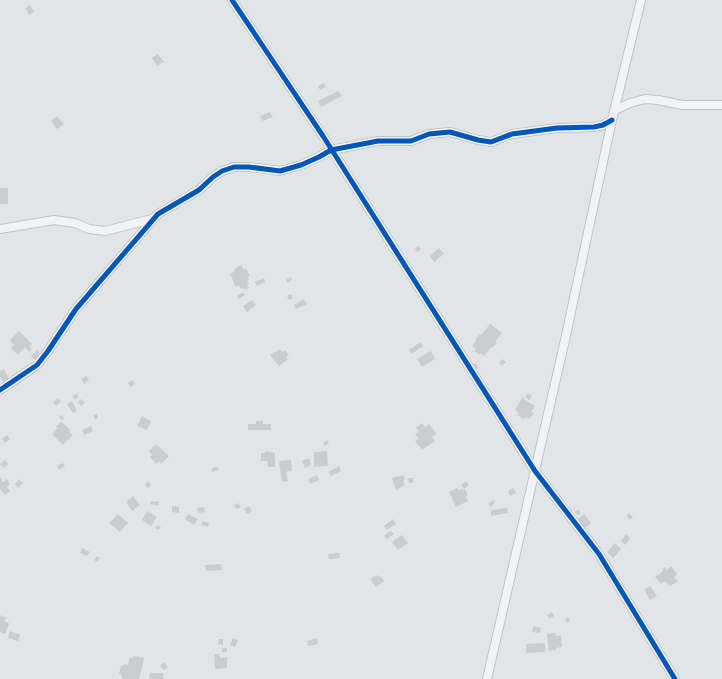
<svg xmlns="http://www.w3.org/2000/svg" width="722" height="679" viewBox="0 0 722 679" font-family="'Open Sans',sans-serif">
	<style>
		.building { fill: #cacdd0 }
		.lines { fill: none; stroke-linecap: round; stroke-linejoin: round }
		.minor-casing { stroke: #c0c3c6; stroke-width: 10 }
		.minor { stroke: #f2f3f4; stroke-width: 8 }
		.cycleway-casing { stroke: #eff3f7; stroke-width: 8 }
		.cycleway { stroke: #0057b8; stroke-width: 5 }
	</style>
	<rect width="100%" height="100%" fill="#e2e5e8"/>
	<path class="building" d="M30,5L34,12L29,15L25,8Z
		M158,54L164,62L157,66L152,58Z
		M324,83L326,87L320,90L318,86Z
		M338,91L342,96L321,107L318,101Z
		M270,112L273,117L262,121L260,116Z
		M57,116L64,124L57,129L51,121Z
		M0,188H8V204H0Z
		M418,246L421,249L417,252L415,249Z
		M439,248L444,254L434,262L430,256Z
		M241,265L244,270L246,268L250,276L248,277L249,280L247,281L249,284L247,285L249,288L244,290L243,288L241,289L239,285L236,287L230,274L235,271L234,269Z
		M290,277L292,279L288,283L286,280Z
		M264,278L265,282L257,286L255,282Z
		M243,292L245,295L239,299L237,296Z
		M287.5 297a2.5 2.5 0 1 1 5 0a2.5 2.5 0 1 1-5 0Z
		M304,299L307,304L296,309L294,305Z
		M252,300L256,305L247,312L243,306Z
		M490,324L502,333L495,342L497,343L492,348L491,347L484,356L481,353L479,355L474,351L476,349L472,346L476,341L475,340L480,334L481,335Z
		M19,331L32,344L29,347L32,349L29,352L25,347L18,355L11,348L14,345L10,340Z
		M420,342L423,346L412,354L409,350Z
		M280,349L282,352L285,350L289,355L286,357L288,359L279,366L270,355Z
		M37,350L40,354L34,360L31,356Z
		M431,351L435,359L422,367L417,359Z
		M502,359L506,362L502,366L499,363Z
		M476,363L478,368L475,370L472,365Z
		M4,369L9,379L3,382L0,377V371Z
		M86,376L89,380L84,384L81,379Z
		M132,380L135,384L131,387L128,383Z
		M528,393L532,396L529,400L525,397Z
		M78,394V398L74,399L73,395Z
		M58,398L61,402L56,406L53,402Z
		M522,398L535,406L531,412L534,413L530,419L526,417L524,419L517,415L519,413L515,410Z
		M81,399L85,403L81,406L78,402Z
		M72,401L77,411L73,413L67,404Z
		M97,414L98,418L95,420L93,415Z
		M62,415L64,419L61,420L59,416Z
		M142,416L151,421L147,430L137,426Z
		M61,421L70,430L69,432L73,435L63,445L52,434L58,428L56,427Z
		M256,421H263V424H271V430H248V424H256Z
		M422,423L425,427L429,424L437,434L432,437L435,441L422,450L415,441L419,439L415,434L419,431L416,428Z
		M91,426L93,431L84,435L82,430Z
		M7,435L10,439L5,443L2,439Z
		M327,440L329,443L325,446L323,443Z
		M156,444L169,456L161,464L159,461L156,464L150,457L152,455L149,451Z
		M265,451L275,453V467H268L267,461H261V453H265Z
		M327,451L328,466L314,467V452Z
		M309,458L311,465L305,468L302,461Z
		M5,460L8,464L4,468L0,464Z
		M291,460L292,471L286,472L288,481L282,482L279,461Z
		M63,463L65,467L59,470L57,466Z
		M339,466L341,471L331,476L328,472Z
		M218,467L219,470L212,472V468Z
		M317,475L319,480L310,484L308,479Z
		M403,475L405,480L403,481L405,485L396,490L392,478L397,476L398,477Z
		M0,477L3,482L7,479L10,484L7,487L10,491L5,495L0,489Z
		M408,478H413V483H409Z
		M19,479L23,483L18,488L15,484Z
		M148,481L151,484L148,488L145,485Z
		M466,481L469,485L464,489L461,485Z
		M457,488L458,490L462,489V490L465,489L468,495L466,496L468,501L456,507L449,492Z
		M513,488L516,493L510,496L508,491Z
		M133,496L140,505L132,511L126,502Z
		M493,500L495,503L491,507L488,504Z
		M151,501L159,502L158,506L150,504Z
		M238,503L241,507L236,509L234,505Z
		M172,506L179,507V513L172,512Z
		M249,506L252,511L247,514L244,509Z
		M204,507L205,512L198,513L197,508Z
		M507,508L508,513L491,516V510Z
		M578,509L581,513L578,516L575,512Z
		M147,511L157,517L151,526L142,520Z
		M629,513L633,517L630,520L626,516Z
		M118,514L128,523L120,532L109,523Z
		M188,514L198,519L194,525L185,519Z
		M584,514L591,523L584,529L577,520Z
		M393,519L396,524L387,530L384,526Z
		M203,521L209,523L208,527L201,525Z
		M158,525L161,527L158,530L155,528Z
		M391,531L394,534L387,539L384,536Z
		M626,534L630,538L625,545L621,541Z
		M402,535L408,543L398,550L392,542Z
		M615,543L621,549L613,558L607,552Z
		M82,548L90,552L87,556L80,553Z
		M339,553L340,558L329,559L328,554Z
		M97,556L100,558L97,562L94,560Z
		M221,564L222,570L206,571L205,565Z
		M671,566L677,574L674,577L678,581L670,586L665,581L661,584L655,577L663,571L662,569L665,567L667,570Z
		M377,575L378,577L380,576L384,581L376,587L370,579Z
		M650,586L657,596L650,600L644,590Z
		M552,612L554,616L550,619L547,615Z
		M0,615L6,618L4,621L9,623L5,634L0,632Z
		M568,617L570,620L567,623L565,620Z
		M533,626L541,628L540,633L532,632Z
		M10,631L20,635L18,641L8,638Z
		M555,633L556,636L561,635L562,647L556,648V650L549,651L547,634Z
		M233,638L238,640L235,647L230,645Z
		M317,638L318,644L308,646L307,641Z
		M219,639H223V645L218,644Z
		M545,643V652L526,653V644Z
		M222,648H227V652H222Z
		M214,654H219L220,658L227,657V668L215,669Z
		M133,656L144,658L139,679H123L122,677V675L119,674L121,666H123L124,664L128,665L130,657L133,658Z
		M164,662L168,667L164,670L160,666Z
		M150,673H163V679H149Z"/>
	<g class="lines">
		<defs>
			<path id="minor" d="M232,0L323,136L535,471L599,554L675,679
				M615,110L630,103L645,99L658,100L682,105H722
				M0,229L54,220L75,223L89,229L105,231L152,219
				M0,390L37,365L48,351L76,309L158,214L199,190L213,177L222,171L234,167H249L280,171L301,165L319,157L331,150L378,141H411L429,134L450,132L478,140L491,142L512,134L557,128L594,127L603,125L612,120
				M487,679L565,340L612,120L641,0"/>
		</defs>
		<use href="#minor" class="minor-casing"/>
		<use href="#minor" class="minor"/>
		<defs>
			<path id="cycleway" d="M232,0L323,136L535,471L599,554L675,679
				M0,390L37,365L48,351L76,309L158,214L199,190L213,177L222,171L234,167H249L280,171L301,165L319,157L331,150L378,141H411L429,134L450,132L478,140L491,142L512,134L557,128L594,127L603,125L612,120"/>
		</defs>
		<use href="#cycleway" class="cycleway-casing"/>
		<use href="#cycleway" class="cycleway"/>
	</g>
</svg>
